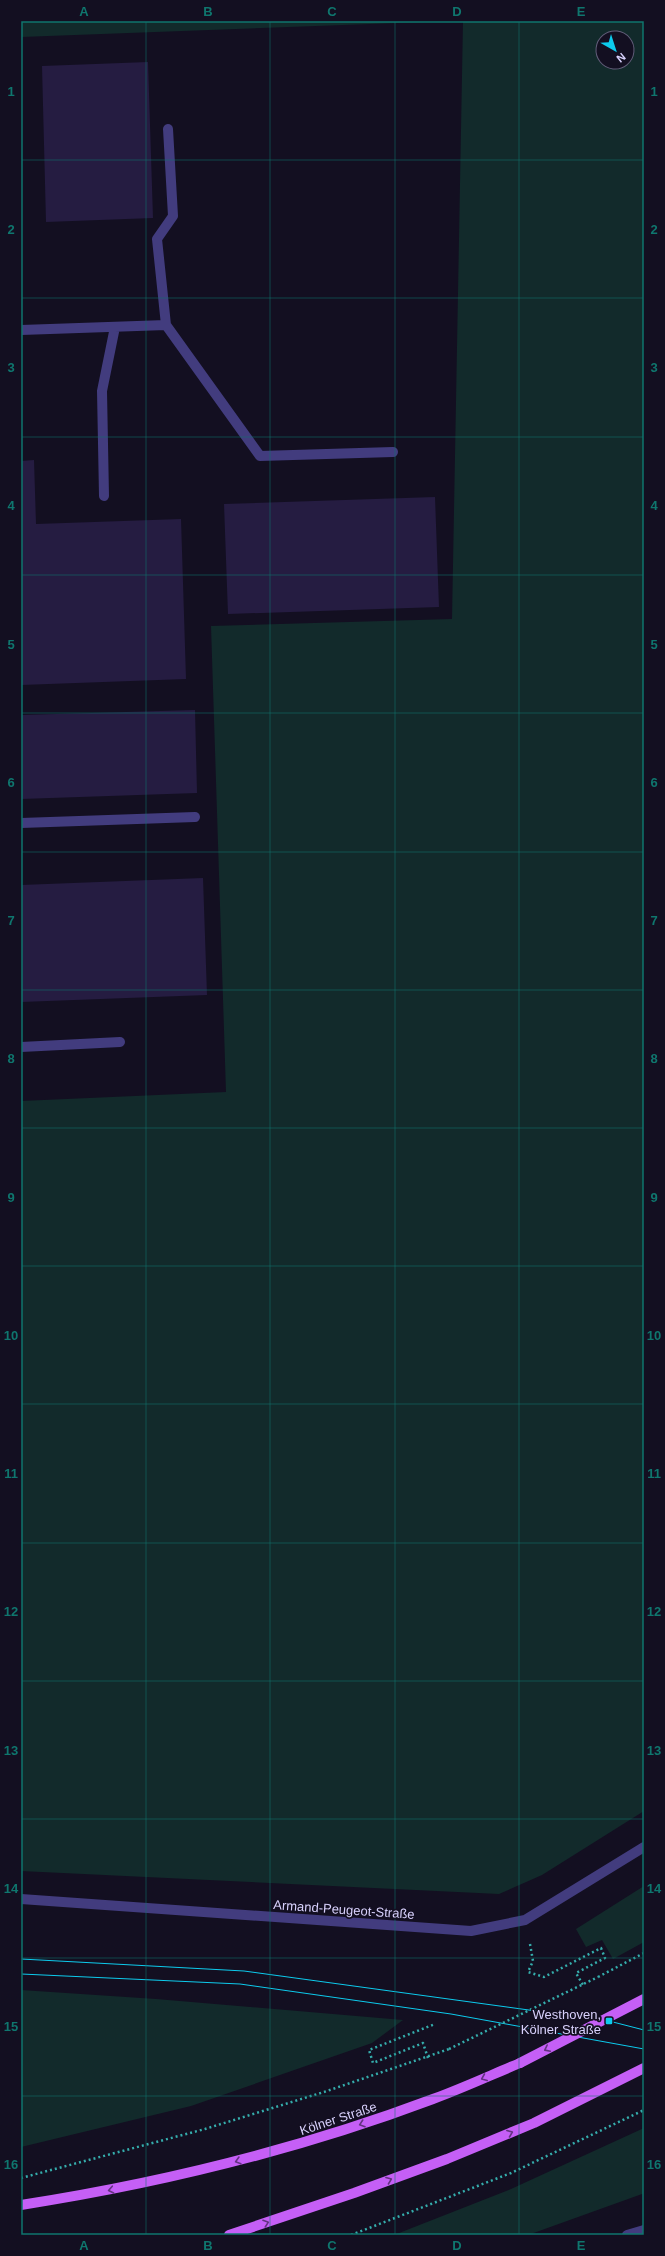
<svg xmlns="http://www.w3.org/2000/svg" width="665" height="2256" viewBox="0 0 665 2256" font-family="Arial,sans-serif">
	<style>
		.green { fill: #122a2b; fill-rule: evenodd }
		.building { fill: #251c41 }
		.lines { fill: none; stroke-linecap: round; stroke-linejoin: round }
		.path { stroke: #35adac; stroke-width: 2.5; stroke-dasharray: 2 3; stroke-linecap: butt }
		.minor { stroke: #423c7e; stroke-width: 10 }
		.major { stroke: #c55ff6; stroke-width: 10 }
		.tram { stroke: #0dcbed; stroke-width: 1 }
		.path-bridge { stroke: #35adac; stroke-width: 2.5; stroke-dasharray: 2 3; stroke-linecap: butt }
		.major-bridge { stroke: #c55ff6; stroke-width: 10 }
		.oneway { stroke: #633381 }
		.grid { fill: none; stroke: #0f766e; stroke-width: 1; stroke-opacity: 0.55 }
		.poi-dot { fill: #0dcbed; stroke: #130f21; stroke-width: 1.5 }
		.labels { text-anchor: middle; stroke-width: 3.5; stroke-linejoin: round; paint-order: stroke }
		.street-label { font-size: 13px; fill: #d8d1fc; stroke: #130f21 }
		.poi-label { font-size: 13px; fill: #d8d1fc; stroke: #130f21; text-anchor: end }
		.neatline { fill: none; stroke: #0f766e; stroke-width: 1.5 }
		.grid-label { font-size: 13px; text-anchor: middle; font-weight: bold; fill: #0f766e }
	</style>
	<rect width="100%" height="100%" fill="#130f21"/>
	<path class="green" d="M21,21H453L21,37Z
		M463,21H644V1811L542,1875L499,1894L21,1871V1101L226,1092L211,626L452,619ZM603,38H627V62H603Z
		M644,1886V1942L613,1959L602,1940L586,1947L576,1929Z
		M21,1990L156,1999L403,2020L372,2043L191,2106L21,2147Z
		M644,2128V2193L642,2194L528,2235H394L511,2189Z"/>
	<path class="building" d="M148,62L153,218L46,222L42,66Z
		M34,460L36,524L181,519L186,679L21,685V461Z
		M435,497L439,607L228,614L224,504Z
		M195,710L197,793L21,799V715Z
		M203,878L207,995L21,1002V885Z"/>
	<g class="lines">
		<path class="path" d="M530,1944L533,1961L528,1972L544,1977L601,1948L605,1958L576,1973L583,1985
			M598,1977L644,1953
			M428,2058L423,2043L373,2063L369,2050L435,2024
			M21,2178L205,2129L327,2091L449,2049
			M351,2235L511,2173L644,2110"/>
		<path class="minor" d="M168,129L173,216L157,239L166,325L260,456L393,452
			M21,330L166,325
			M104,496L102,391L115,327
			M21,823L195,817
			M21,1047L120,1042
			M21,1899L471,1931L525,1920L644,1847
			M627,2235L644,2230"/>
		<path class="major" d="M21,2205C162,2183 300,2149 433,2099C463,2088 491,2075 520,2063
			M229,2235L354,2193L447,2159L534,2123L644,2068"/>
		<path class="tram" d="M21,1959L244,1971L609,2021L644,2030
			M21,1974L240,1984L451,2014L644,2049"/>
		<path class="path-bridge" d="M449,2049L598,1977"/>
		<path class="major-bridge" d="M520,2063L644,1999"/>
	</g>
	<defs><path id="oneway-chevron" d="M-2-3.5L2.5 0L-2 3.5" fill="none" stroke-width="1.6" stroke-linecap="round" stroke-linejoin="round"/></defs>
	<g class="oneway">
		<use href="#oneway-chevron" transform="translate(547 2049) rotate(153)"/>
		<use href="#oneway-chevron" transform="translate(484 2078) rotate(157)"/>
		<use href="#oneway-chevron" transform="translate(362 2124) rotate(161)"/>
		<use href="#oneway-chevron" transform="translate(510 2133) rotate(-22)"/>
		<use href="#oneway-chevron" transform="translate(238 2161) rotate(164)"/>
		<use href="#oneway-chevron" transform="translate(389 2180) rotate(-21)"/>
		<use href="#oneway-chevron" transform="translate(111 2190) rotate(169)"/>
		<use href="#oneway-chevron" transform="translate(266 2223) rotate(-19)"/>
	</g>
	<path class="grid" d="M146,21V2235M270,21V2235M395,21V2235M519,21V2235M21,160H644M21,298H644M21,437H644M21,575H644M21,713H644M21,852H644M21,990H644M21,1128H644M21,1266H644M21,1404H644M21,1543H644M21,1681H644M21,1819H644M21,1958H644M21,2096H644"/>
	<rect class="poi-dot" x="605" y="2017" width="8" height="8" rx="2"/>
	<g class="labels">
		<g class="street-label">
			<text transform="translate(344 1909) rotate(4)" y="5">Armand-Peugeot-Straße</text>
			<text transform="translate(338 2118) rotate(-18)" y="5">Kölner Straße</text>
		</g>
		<g class="poi-label">
			<text x="601" y="2019">Westhoven,<tspan x="601" dy="15">Kölner Straße</tspan></text>
		</g>
	</g>
	<rect width="665" height="2256" fill="none" stroke="#130f21" stroke-width="44"/>
	<g transform="translate(615 50) rotate(141)"><circle r="19" fill="#130f21" stroke="#625d79"/>
	<path d="M0-3L7 15L0 10L-7 15Z" fill="#0dcbed"/>
	<text y="-6" font-size="11" font-weight="bold" text-anchor="middle" fill="#d8d1fc">N</text>
	</g>
	<rect x="22" y="22" width="621" height="2212" class="neatline"/>
	<g class="grid-label">
		<text x="84" y="16">A</text>
		<text x="208" y="16">B</text>
		<text x="332" y="16">C</text>
		<text x="457" y="16">D</text>
		<text x="581" y="16">E</text>
		<text x="11" y="96">1</text>
		<text x="654" y="96">1</text>
		<text x="11" y="234">2</text>
		<text x="654" y="234">2</text>
		<text x="11" y="372">3</text>
		<text x="654" y="372">3</text>
		<text x="11" y="510">4</text>
		<text x="654" y="510">4</text>
		<text x="11" y="649">5</text>
		<text x="654" y="649">5</text>
		<text x="11" y="787">6</text>
		<text x="654" y="787">6</text>
		<text x="11" y="925">7</text>
		<text x="654" y="925">7</text>
		<text x="11" y="1063">8</text>
		<text x="654" y="1063">8</text>
		<text x="11" y="1202">9</text>
		<text x="654" y="1202">9</text>
		<text x="11" y="1340">10</text>
		<text x="654" y="1340">10</text>
		<text x="11" y="1478">11</text>
		<text x="654" y="1478">11</text>
		<text x="11" y="1616">12</text>
		<text x="654" y="1616">12</text>
		<text x="11" y="1755">13</text>
		<text x="654" y="1755">13</text>
		<text x="11" y="1893">14</text>
		<text x="654" y="1893">14</text>
		<text x="11" y="2031">15</text>
		<text x="654" y="2031">15</text>
		<text x="11" y="2169">16</text>
		<text x="654" y="2169">16</text>
		<text x="84" y="2250">A</text>
		<text x="208" y="2250">B</text>
		<text x="332" y="2250">C</text>
		<text x="457" y="2250">D</text>
		<text x="581" y="2250">E</text>
	</g>
</svg>
